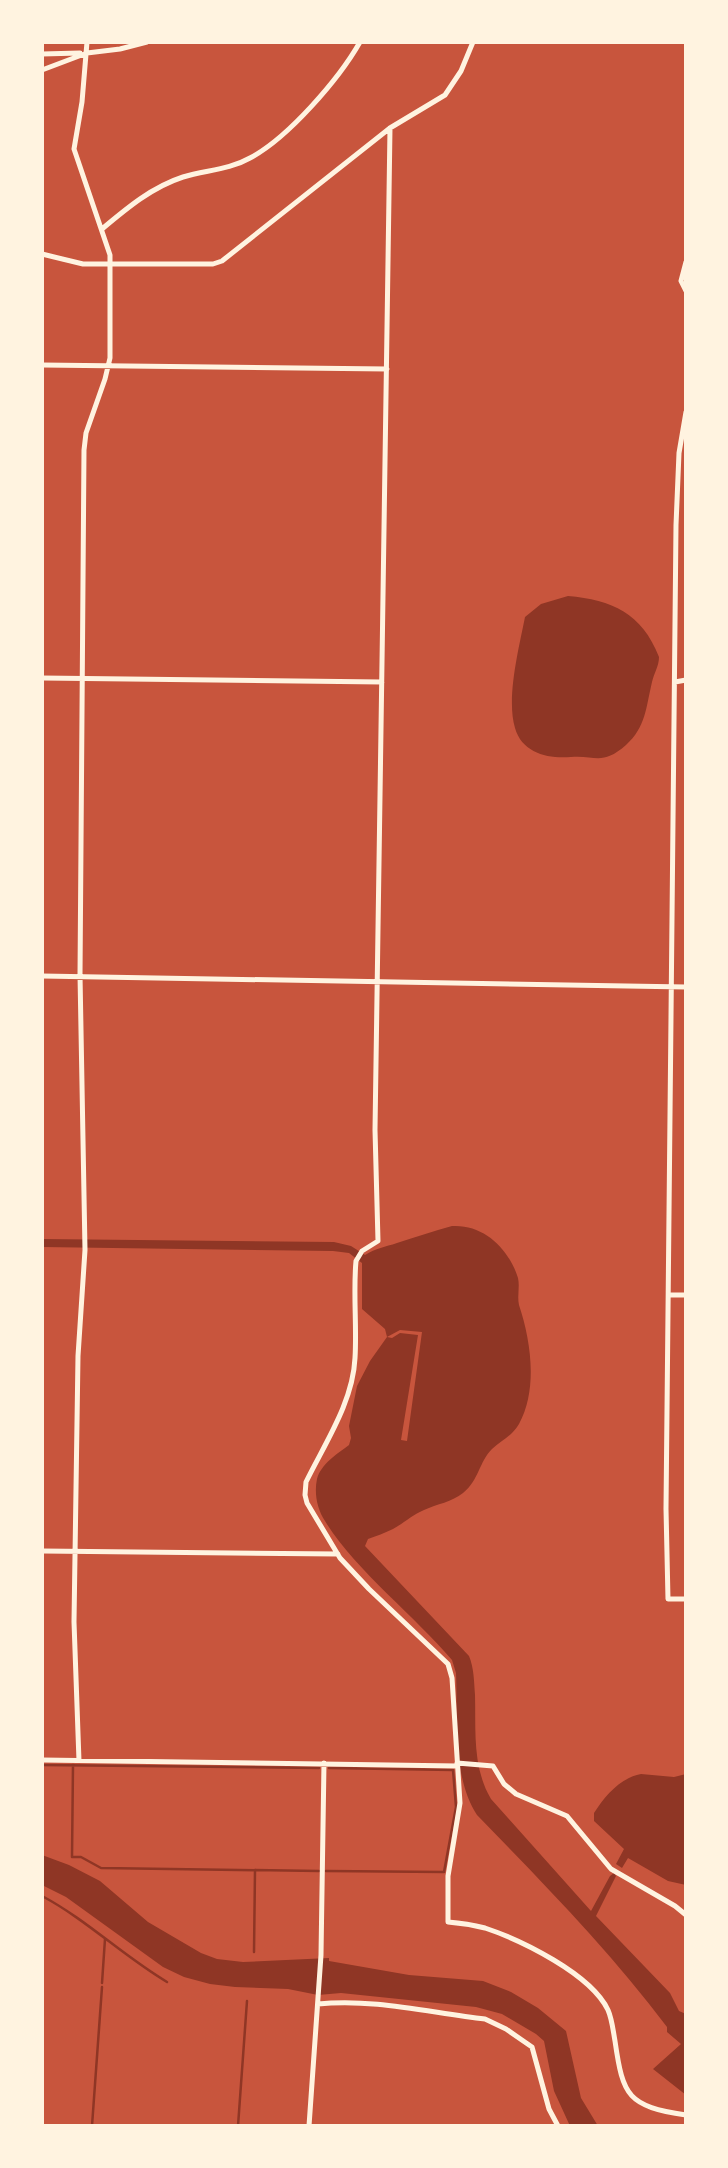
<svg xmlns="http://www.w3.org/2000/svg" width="728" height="2168" viewBox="0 0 728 2168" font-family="Barlow,sans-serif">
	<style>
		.water { fill: #8f3625 }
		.pier { fill: #c8553d }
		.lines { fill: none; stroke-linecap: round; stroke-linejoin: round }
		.stream { stroke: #8f3625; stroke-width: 2.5 }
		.minor { stroke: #fff3e0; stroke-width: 5 }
	</style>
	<rect width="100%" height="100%" fill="#c8553d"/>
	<path class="water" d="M568,596C612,600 642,613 659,657C659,666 654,673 652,682C646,707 646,727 626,745C602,766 596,755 571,757C548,759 522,753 515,728C506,698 519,648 525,617L541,604Z
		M452,1226C484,1224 509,1249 518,1278C520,1287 517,1296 519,1305C531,1341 538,1389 519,1424C512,1436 502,1440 492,1449C479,1462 479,1480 463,1493C452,1502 437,1504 424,1510C412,1515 404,1523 393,1529C385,1533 376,1536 368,1539L365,1546L469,1656C474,1668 474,1681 475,1695C476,1730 472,1767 491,1799L591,1911L610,1876L614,1873L616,1876L596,1916L670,1993L679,2011L686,2014V2095L653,2069L681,2044L667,2032V2027C610,1951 543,1883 477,1815C452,1777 458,1718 456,1673L452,1660C414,1615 355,1570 325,1521C317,1509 314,1493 317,1479C321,1464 337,1454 349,1445L351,1438L349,1426L357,1386L370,1361L387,1337L385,1329L362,1309V1263L349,1253L333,1251L42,1247V1239L334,1242L351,1246L365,1255C376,1248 385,1247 397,1243C416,1237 433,1231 452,1226Z
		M641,1774L674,1777L686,1774V1885L668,1881L628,1858L622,1868L616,1864L624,1849L594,1821V1813C605,1796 620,1778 641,1774Z
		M42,1855L69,1865L100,1881L148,1922L201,1953L217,1959L243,1962L329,1958V1961L409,1975L483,1981L511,1992L538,2008L566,2031L581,2098L598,2126H570L554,2091L544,2041L536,2034L502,2014L476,2007L341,1993L318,1995L288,1989L235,1987L210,1984L184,1977L163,1967L66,1897L42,1885Z"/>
	<path class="pier" d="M400,1330L422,1332L407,1441L401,1440L418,1335L400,1333L392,1338L387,1337Z"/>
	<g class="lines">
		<path class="stream" d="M42,1765L319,1768
			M73,1765L72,1857H81L101,1868L319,1871
			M326,1871L444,1872L456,1807L453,1770L329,1768
			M42,1896C87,1920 123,1956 167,1982
			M254,1952L255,1870
			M102,1983L105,1939
			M92,2126L102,1987
			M238,2126L247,2001"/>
		<path class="minor" d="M42,54L80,53
			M42,70L87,53L120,49L147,42
			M390,128L375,1130L378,1241L362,1251L356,1261C353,1293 357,1326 355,1358C353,1402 325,1443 306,1482L305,1495L307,1503L340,1558L369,1589L448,1664L452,1678L460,1803L448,1876V1922C460,1923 473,1925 485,1928C521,1940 591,1974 608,2010C612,2019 613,2030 615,2041C623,2097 628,2106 686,2115
			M102,229C127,208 152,187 183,177C206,170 229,170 250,158C288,138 339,79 360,42
			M42,254L83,264H213L222,261L390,128L445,95L461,71L473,42
			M686,262L681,281L686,291
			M42,365L387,369
			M686,412L679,453L676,525L666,1509L668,1599H686
			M42,678L382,682
			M675,682L686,680
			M42,976L686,987
			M669,1295H686
			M42,1551L338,1554
			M42,1760L457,1766
			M79,1761L74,1622L78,1356L85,1250L80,975L84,450L86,433L105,379L110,358V255L74,149L82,102L87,42
			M457,1763L493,1766L504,1784L516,1794L567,1816L611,1869L675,1906L686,1915
			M318,2004C373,1998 431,2013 485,2019L506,2029L532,2047L549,2109L558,2126
			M309,2126L321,1955L324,1763"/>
	</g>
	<rect width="728" height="2168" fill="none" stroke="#fff3e0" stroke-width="88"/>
</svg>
